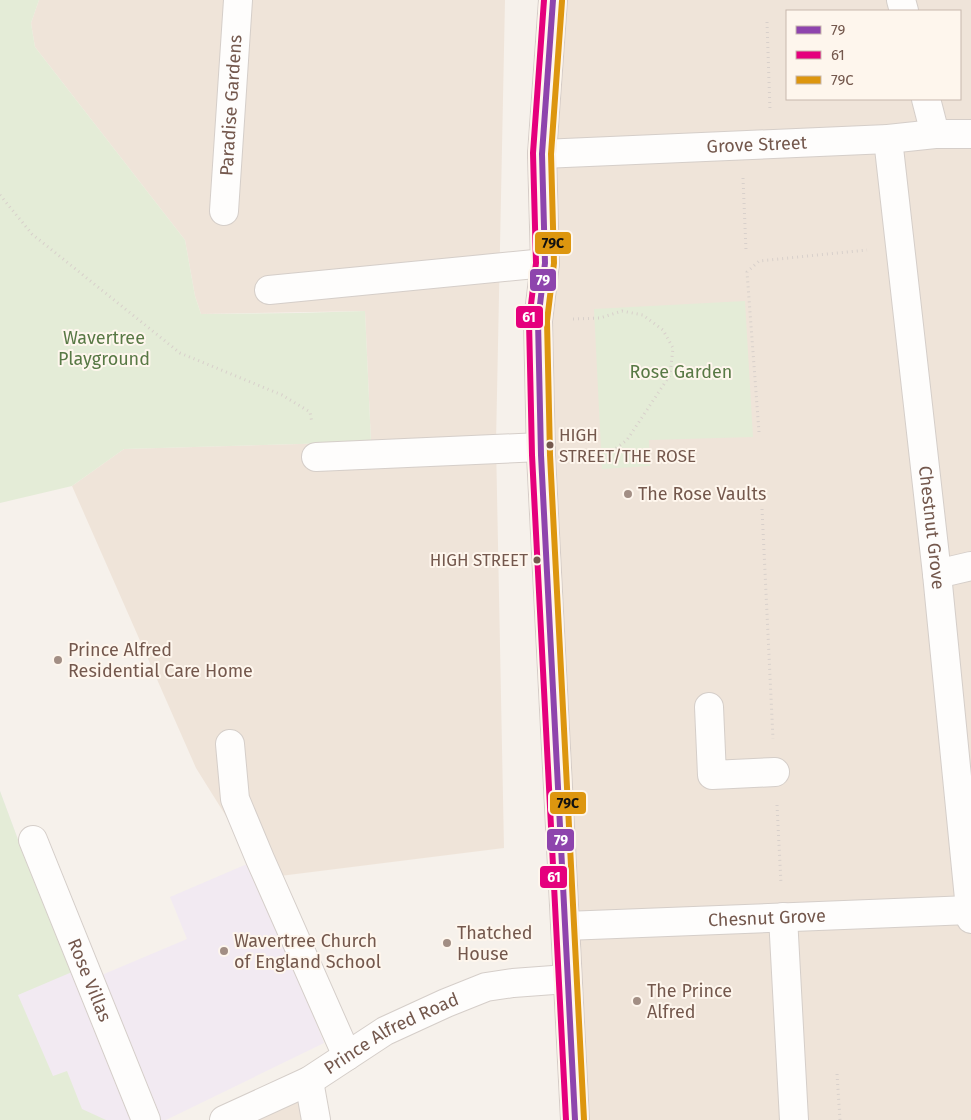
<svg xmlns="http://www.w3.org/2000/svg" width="971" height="1120" viewBox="0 0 971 1120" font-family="'Fira Sans',sans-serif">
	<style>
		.residential { fill: #efe4d9; fill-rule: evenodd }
		.education { fill: #f2eaf2 }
		.green { fill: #e4ecd7 }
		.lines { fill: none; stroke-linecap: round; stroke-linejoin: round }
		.minor-casing { stroke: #d5cec9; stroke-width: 30 }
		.major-casing { stroke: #d5ccc7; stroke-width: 30 }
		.path { stroke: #d8d0cb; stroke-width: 3; stroke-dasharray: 1 4; stroke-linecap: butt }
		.minor { stroke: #fefdfc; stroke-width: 28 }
		.major { stroke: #f1ece6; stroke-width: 28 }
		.bus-1-casing { stroke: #fef6ed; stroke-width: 10 }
		.bus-2-casing { stroke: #fef6ed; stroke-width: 10 }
		.bus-3-casing { stroke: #fef6ed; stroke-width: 10 }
		.bus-1 { stroke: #8e44ad; stroke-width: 6 }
		.bus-2 { stroke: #e5007d; stroke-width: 6 }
		.bus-3 { stroke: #dd960f; stroke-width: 6 }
		.bus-dot { fill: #74584d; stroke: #fef6ed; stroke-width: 2 }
		.poi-dot { fill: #a28e84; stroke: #fef6ed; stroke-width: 2 }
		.labels { text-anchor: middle; stroke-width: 4; stroke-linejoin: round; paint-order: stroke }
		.bus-label { font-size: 17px; fill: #74584d; stroke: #fef6ed; text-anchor: start }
		.street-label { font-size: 18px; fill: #74584d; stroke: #fef6ed }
		.park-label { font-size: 18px; fill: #587945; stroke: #fef6ed }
		.poi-label { font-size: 18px; fill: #74584d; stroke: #fef6ed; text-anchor: start }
		.line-badge { stroke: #fef6ed; stroke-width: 2 }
		.badge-label { font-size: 14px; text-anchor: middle; font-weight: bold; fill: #fff }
		.pale-badge-label { font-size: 14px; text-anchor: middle; font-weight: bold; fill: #111 }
	</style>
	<rect width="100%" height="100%" fill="#f6f1eb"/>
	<path class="residential" d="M39,0H505L496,443L504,848L280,876L254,861L196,768L72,486L124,449L371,442L365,311L201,314L195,296L185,240L35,47L31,23Z
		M553,0H971V1120H585L572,1084L542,154ZM787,11H960V99H787Z
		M309,1081L316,1120H224Z"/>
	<path class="education" d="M0,791L29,869L78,985L187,939L170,897L254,861L324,1043L166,1120H0Z"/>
	<path class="green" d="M0,0H39L31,23L35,47L185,240L195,296L201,314L299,313L365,311L371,442L124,449L72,486L0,503Z
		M745,301L753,437L649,440L650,466L602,469L594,309Z
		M0,791L29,869L72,972L18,995L53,1076L67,1071L82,1109L106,1120H0Z"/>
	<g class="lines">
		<defs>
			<g id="minor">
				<path d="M901,0L904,11"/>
				<path d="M926,99L935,134"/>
				<path id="s1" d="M888,139L937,574L971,919"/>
				<path id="s2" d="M542,154L888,139L935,134H971"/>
				<path id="s3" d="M224,211L238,0"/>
				<path d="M269,290L545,263"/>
				<path d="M316,457L541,447"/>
				<path d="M937,574L971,566"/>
				<path d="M709,707L712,775L775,772"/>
				<path d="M230,744L235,799L260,859L347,1056"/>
				<path id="s4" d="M33,840L146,1120"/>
				<path d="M783,917L794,1120"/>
				<path id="s5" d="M565,926L970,910"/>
				<path d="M309,1081L316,1120"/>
				<path id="s6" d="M224,1120L309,1081L385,1031L446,1003L486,987L513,983L567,979"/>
			</g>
			<path id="major" d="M553,0L542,154L545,263L538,321L541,455L575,1120"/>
		</defs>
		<use href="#minor" class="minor-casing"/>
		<use href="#major" class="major-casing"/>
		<path class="path" d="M767,22L770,111
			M743,178L746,250
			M0,195L32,234L180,353L282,395L310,412L312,423
			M573,319L600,318L622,311L643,315L663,330L673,348L670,375L627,440L615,449L593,453L574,454
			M759,432L747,272L759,261L867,250
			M762,509L773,739
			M777,805L781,884
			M837,1074L840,1120"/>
		<use href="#minor" class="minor"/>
		<use href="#major" class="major"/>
		<defs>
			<path id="bus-1" d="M553,0L542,154L545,263L538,321L541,455L575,1120"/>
			<path id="bus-2" d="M544,0L533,153L536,263L529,321L532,455L566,1120"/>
			<path id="bus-3" d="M562,1L551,154L554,263L547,321L550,455L584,1120"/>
		</defs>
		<use href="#bus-1" class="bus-1-casing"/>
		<use href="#bus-2" class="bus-2-casing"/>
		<use href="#bus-3" class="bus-3-casing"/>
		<use href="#bus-1" class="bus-1"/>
		<use href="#bus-2" class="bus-2"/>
		<use href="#bus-3" class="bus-3"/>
	</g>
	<g class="bus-dot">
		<circle cx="550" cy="445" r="4.5"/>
		<circle cx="537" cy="560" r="4.5"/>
	</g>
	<g class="poi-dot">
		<circle cx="628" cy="494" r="5"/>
		<circle cx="58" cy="660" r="5"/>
		<circle cx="447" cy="943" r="5"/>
		<circle cx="224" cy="951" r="5"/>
		<circle cx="637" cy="1001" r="5"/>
	</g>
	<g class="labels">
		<g class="bus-label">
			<text x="559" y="441">HIGH<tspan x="559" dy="21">STREET/THE ROSE</tspan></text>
			<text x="528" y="566" text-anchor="end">HIGH STREET</text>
		</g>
		<g class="street-label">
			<text dy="6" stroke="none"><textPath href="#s3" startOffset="106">Paradise Gardens</textPath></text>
			<text dy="6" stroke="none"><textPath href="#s2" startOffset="215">Grove Street</textPath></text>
			<text dy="6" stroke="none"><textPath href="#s1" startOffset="391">Chestnut Grove</textPath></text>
			<text dy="6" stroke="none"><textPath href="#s5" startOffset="202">Chesnut Grove</textPath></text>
			<text dy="6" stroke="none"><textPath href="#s4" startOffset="151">Rose Villas</textPath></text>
			<text dy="6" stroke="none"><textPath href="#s6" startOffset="189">Prince Alfred Road</textPath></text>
		</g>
		<g class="park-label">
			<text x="104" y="344">Wavertree<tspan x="104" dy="21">Playground</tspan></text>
			<text x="681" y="378">Rose Garden</text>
		</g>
		<g class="poi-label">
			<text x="638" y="500">The Rose Vaults</text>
			<text x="68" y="656">Prince Alfred<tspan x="68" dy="21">Residential Care Home</tspan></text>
			<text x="457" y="939">Thatched<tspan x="457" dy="21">House</tspan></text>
			<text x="234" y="947">Wavertree Church<tspan x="234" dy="21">of England School</tspan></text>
			<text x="647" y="997">The Prince<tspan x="647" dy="21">Alfred</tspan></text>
		</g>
	</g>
	<g class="line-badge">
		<rect x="534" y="231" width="38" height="24" rx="5" fill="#dd960f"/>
		<rect x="529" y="268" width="28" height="24" rx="5" fill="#8e44ad"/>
		<rect x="515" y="305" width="29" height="24" rx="5" fill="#e5007d"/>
		<rect x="549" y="791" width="38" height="24" rx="5" fill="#dd960f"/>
		<rect x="546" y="828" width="29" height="24" rx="5" fill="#8e44ad"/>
		<rect x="539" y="865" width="29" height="24" rx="5" fill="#e5007d"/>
	</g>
	<g class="badge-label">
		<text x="543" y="285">79</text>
		<text x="529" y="322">61</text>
		<text x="561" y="845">79</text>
		<text x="554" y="882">61</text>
	</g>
	<g class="pale-badge-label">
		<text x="553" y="248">79C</text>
		<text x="568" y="808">79C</text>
	</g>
	<rect x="786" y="10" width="175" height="90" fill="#fef6ed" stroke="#c7b7ad"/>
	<rect x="796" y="26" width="25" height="8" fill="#8e44ad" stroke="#c7b7ad"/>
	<text x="831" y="35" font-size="15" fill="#74584d">79</text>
	<rect x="796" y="51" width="25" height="8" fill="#e5007d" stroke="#c7b7ad"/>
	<text x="831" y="60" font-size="15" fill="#74584d">61</text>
	<rect x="796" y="76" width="25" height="8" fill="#dd960f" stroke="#c7b7ad"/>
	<text x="831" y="85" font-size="15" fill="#74584d">79C</text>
</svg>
